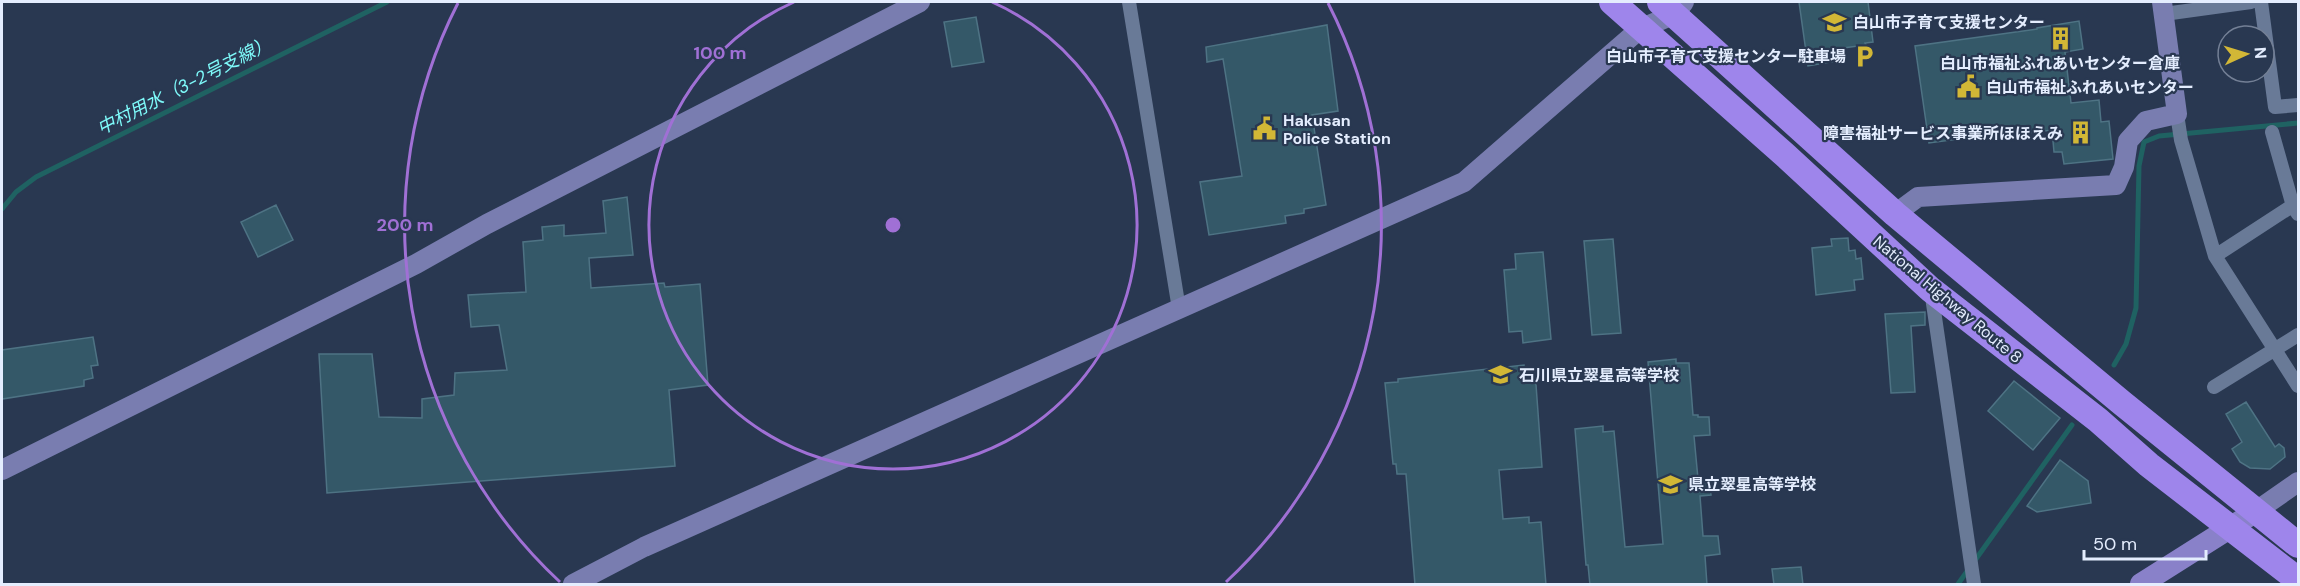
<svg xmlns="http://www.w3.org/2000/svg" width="2300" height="586" viewBox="0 0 2300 586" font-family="'DM Sans','Noto Sans JP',sans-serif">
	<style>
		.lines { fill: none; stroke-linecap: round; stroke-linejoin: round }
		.stream { stroke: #1f6262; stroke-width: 5 }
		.building { fill: #345868; stroke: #4e7384; stroke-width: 1.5 }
		.street { stroke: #697a97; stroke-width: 14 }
		.secondary { stroke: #797db0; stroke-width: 20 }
		.primary { stroke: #8981c9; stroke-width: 22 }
		.highway { stroke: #9e85eb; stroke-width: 26 }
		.ring { fill: none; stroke: #a070d5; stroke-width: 3 }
		.labels { text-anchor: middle; stroke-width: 4.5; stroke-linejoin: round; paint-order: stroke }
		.poi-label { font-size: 16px; font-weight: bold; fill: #e4edfe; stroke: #293851; text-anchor: start }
		.street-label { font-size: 16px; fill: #e4edfe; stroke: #293851 }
		.water-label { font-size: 18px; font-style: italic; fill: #7efafa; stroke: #293851 }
		.centre { fill: #a070d5; stroke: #293851; stroke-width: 3 }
		.ring-label { font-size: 18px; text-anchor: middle; font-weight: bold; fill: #a070d5; stroke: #293851; stroke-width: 4.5; stroke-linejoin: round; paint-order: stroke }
	</style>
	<rect width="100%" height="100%" fill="#293851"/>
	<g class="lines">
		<path class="stream" d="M2,209L16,192L36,177L387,2
			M2114,365L2126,344L2136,308L2139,166L2144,142L2159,136L2298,123
			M1958,584L2072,425"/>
	</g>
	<path class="building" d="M1799,2H1868L1873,42L1865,43L1866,45L1836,49L1837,61L1808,66Z
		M976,17L984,62L952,67L944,22Z
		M2079,21L2083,49L2065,52L2071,103L2099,100L2101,122L2109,121L2113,159L2064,164L2062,152H2054L2052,130L1981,139V136L1929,143L1915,46L2037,29V28Z
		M1327,25L1338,111L1312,115L1326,205L1304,209V213L1285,216L1286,223L1209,235L1200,182L1242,176L1223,59L1207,62L1206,47Z
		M627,197L633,255L589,258L591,288L664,283L665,287L700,284L708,385L669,390L675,466L327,493L319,354H372L379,417L422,418V399L454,395L455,373L507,370L499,325L471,327L468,295L526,292L523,242L543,240L542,227L564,225V236L606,233L603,201Z
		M276,205L293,240L258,257L241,222Z
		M1848,238L1849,251L1855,250L1856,259L1861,258L1863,279L1854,280L1855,290L1816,295L1812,248L1832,246L1831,239Z
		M1613,239L1621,333L1592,335L1584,241Z
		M1543,252L1551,339L1523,343L1522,331L1509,332L1504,270L1516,269L1515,254Z
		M1925,312V325L1911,326L1915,392L1891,393L1885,314Z
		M93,337L98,365L91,366L93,378L84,380V386L2,399V350Z
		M1676,359V363H1689L1693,415H1698V417H1709L1710,435L1694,436L1698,479L1709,478L1711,495L1700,496L1703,536H1718L1720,554L1705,556L1707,585H1590L1588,565H1586L1575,429L1603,426V432L1614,431L1625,547L1663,544L1648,362Z
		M1524,365V371H1535L1542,467L1499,470L1503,519L1529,517V523L1541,522L1546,585H1415L1406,474H1397L1396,464H1393L1385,383L1398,382V379Z
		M2014,381L2060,418L2033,450L1988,411Z
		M2246,402L2275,447L2279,444L2284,448L2285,457L2270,469L2250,468L2240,462L2232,449L2242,442L2226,414Z
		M2060,460L2088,481L2091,503L2037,512L2027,506Z
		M1801,567L1803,585H1774L1772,569Z"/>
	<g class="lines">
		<path class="street" d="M1129,2L1179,309
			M2261,2L2275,107L2298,105
			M2164,14L2251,2
			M2177,114L2181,140L2215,256L2298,386
			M2272,132L2293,206L2298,214
			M2215,256L2298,202
			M1931,290L1974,584
			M2214,387L2298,335"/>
		<path class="secondary" d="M1895,214L1918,197L2116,185L2124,167L2128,141L2146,121L2177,114L2162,2
			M2,470L416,264L487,224L920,2
			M2255,512L2298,482
			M573,584L644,547L1464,182L1640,29L1675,14L1684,2"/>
		<path class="primary" d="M2141,584L2255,512"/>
		<path class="highway" d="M1612,2L1785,155L1930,289L2098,420L2149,465L2298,580
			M1660,2L1895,214L2122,403L2298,545"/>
	</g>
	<g class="ring">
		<path d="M992 2A244 244 0 1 1 794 2"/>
		<path d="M560 582A488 488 0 0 1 458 3M1328 3A488 488 0 0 1 1226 582"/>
	</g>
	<defs>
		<symbol id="school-bare" viewBox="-9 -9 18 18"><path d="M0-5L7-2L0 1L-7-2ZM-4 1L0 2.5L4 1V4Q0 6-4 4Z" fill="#d2b736" stroke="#293851" stroke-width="2.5" paint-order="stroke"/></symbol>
		<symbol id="building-bare" viewBox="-9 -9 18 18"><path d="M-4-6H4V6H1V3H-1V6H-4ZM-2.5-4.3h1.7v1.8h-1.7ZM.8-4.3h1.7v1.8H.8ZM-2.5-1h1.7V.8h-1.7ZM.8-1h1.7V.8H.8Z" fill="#d2b736" stroke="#293851" stroke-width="2.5" paint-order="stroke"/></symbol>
		<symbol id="parking-bare" viewBox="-9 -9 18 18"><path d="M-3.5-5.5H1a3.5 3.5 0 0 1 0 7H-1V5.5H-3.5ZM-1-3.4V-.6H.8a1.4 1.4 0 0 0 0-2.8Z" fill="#d2b736" stroke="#293851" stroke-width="2.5" paint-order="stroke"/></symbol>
		<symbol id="civic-bare" viewBox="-9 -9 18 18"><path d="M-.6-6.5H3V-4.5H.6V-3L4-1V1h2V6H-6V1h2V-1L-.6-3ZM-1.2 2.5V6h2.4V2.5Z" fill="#d2b736" stroke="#293851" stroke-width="2.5" paint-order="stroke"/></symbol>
	</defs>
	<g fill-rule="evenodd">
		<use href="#school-bare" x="1818" y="6" width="33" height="33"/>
		<use href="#building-bare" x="2044" y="22" width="33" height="33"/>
		<use href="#parking-bare" x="1848" y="40" width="33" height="33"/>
		<use href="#civic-bare" x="1952" y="70" width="33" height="33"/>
		<use href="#civic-bare" x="1248" y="112" width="33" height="33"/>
		<use href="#building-bare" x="2064" y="116" width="33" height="33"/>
		<use href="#school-bare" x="1484" y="358" width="33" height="33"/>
		<use href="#school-bare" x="1654" y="468" width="33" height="33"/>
	</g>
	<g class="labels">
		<g class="poi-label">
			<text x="1853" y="28">白山市子育て支援センター</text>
			<text x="1846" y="62" text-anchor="end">白山市子育て支援センター駐車場</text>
			<text x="2060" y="69" text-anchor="middle">白山市福祉ふれあいセンター倉庫</text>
			<text x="1986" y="93">白山市福祉ふれあいセンター</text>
			<text x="1283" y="126">Hakusan<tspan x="1283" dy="18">Police Station</tspan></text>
			<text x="2063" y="139" text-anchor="end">障害福祉サービス事業所ほほえみ</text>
			<text x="1519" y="381">石川県立翠星高等学校</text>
			<text x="1688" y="490">県立翠星高等学校</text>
		</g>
		<g class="street-label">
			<text transform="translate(1948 299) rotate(40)" y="6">National Highway Route 8</text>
		</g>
		<g class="water-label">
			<text transform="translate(184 86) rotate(-27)" y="6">中村用水（3-2号支線）</text>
		</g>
	</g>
	<circle cx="893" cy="225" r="9" class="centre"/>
	<g class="ring-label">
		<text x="720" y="59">100 m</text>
		<text x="405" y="231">200 m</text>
	</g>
	<rect width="2300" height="586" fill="none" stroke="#e4edfe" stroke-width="6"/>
	<g transform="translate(2246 54) rotate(86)"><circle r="28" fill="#293851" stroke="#748096" stroke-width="1.5"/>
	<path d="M0-4.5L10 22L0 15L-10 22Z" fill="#d2b736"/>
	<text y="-9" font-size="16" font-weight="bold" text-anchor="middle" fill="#e4edfe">N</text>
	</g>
	<path d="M2084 550v9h122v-9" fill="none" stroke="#e4edfe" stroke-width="3"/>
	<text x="2093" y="550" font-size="18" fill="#e4edfe" stroke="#293851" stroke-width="4.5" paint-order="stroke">50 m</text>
</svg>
